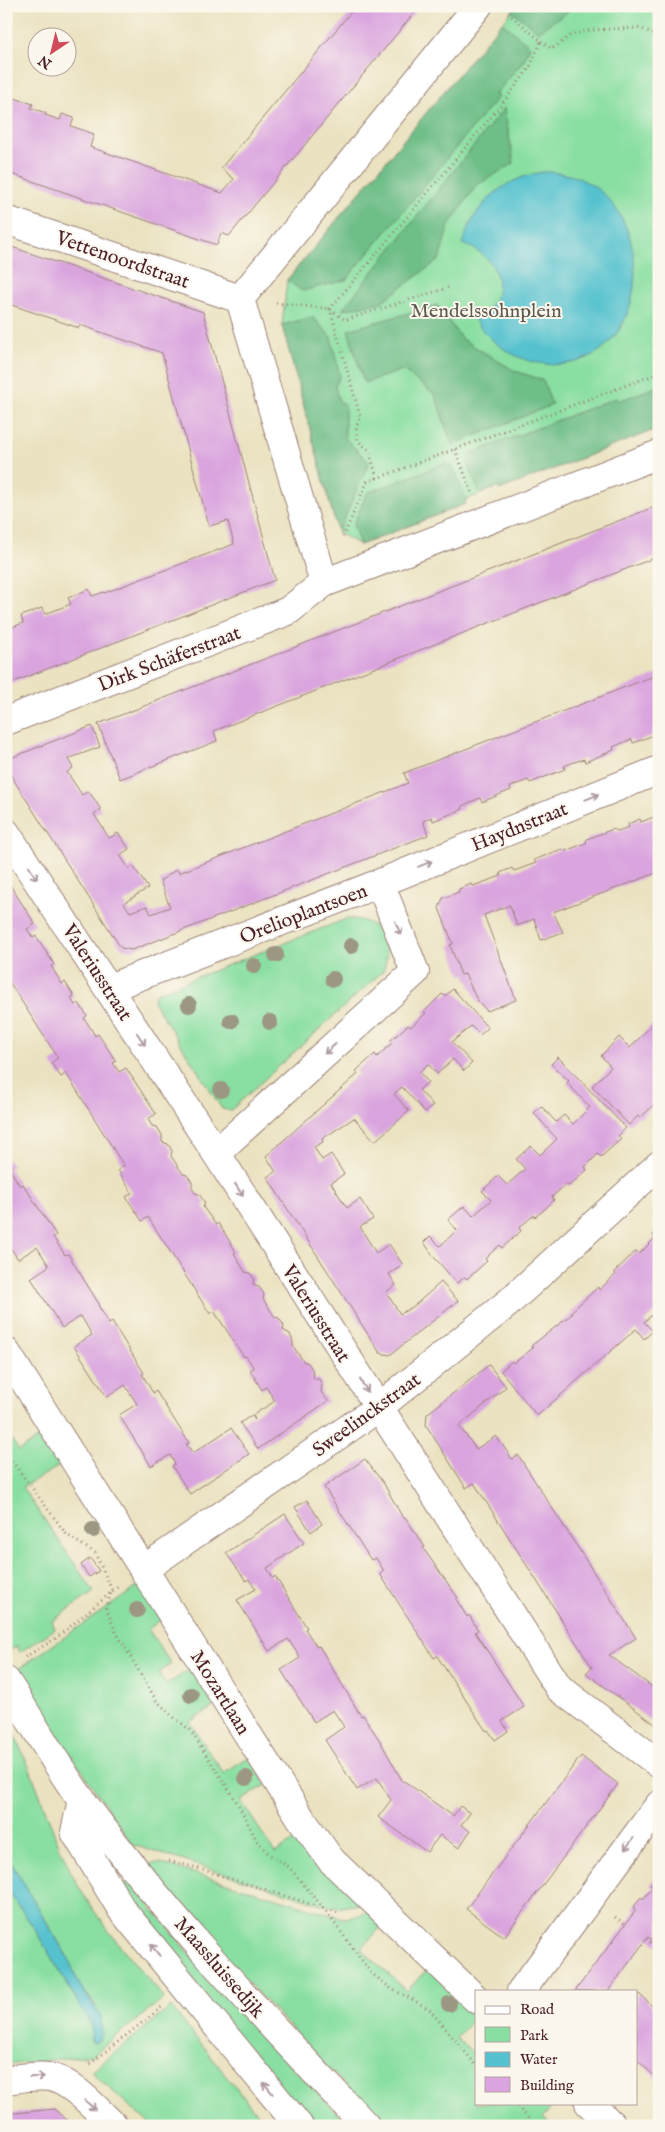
<svg xmlns="http://www.w3.org/2000/svg" width="665" height="2132" viewBox="0 0 665 2132" font-family="'IM FELL English',serif">
	<style>
		.green { fill: #89dfa2; stroke: #6a7f66 }
		.forest { fill: #6ebe88; stroke: #5c6e5a }
		.water { fill: #56c2cf; stroke: #50707d }
		.building { fill: #daa5df }
		.lines { fill: none; stroke-linecap: round; stroke-linejoin: round }
		.minor-casing { stroke: #9a8076; stroke-width: 30 }
		.path { stroke: #9a8076; stroke-width: 3; stroke-dasharray: 1 4; stroke-linecap: butt }
		.minor { stroke: #fff; stroke-width: 28 }
		.tree { fill: #9c9782 }
		.oneway { stroke: #ae9aa0 }
		.labels { text-anchor: middle; stroke-width: 4; stroke-linejoin: round; paint-order: stroke }
		.street-label { font-size: 20px; fill: #4a1f2b; stroke: #fbf7ec }
		.park-label { font-size: 20px; fill: #5d594f; stroke: #fbf7ec }
	</style>
	<rect width="100%" height="100%" fill="#fbf7ec"/>
	<filter id="ink" filterUnits="userSpaceOnUse"><feTurbulence type="fractalNoise" baseFrequency=".02" numOctaves="2"/><feDisplacementMap in="SourceGraphic" scale="10" xChannelSelector="R" yChannelSelector="G"/><feConvolveMatrix kernelMatrix="1 2 1 2 8 2 1 2 1" color-interpolation-filters="sRGB"/></filter>
	<filter id="wash" filterUnits="userSpaceOnUse"><feTurbulence type="fractalNoise" baseFrequency=".0096" numOctaves="4" result="noise"/><feDisplacementMap in="SourceGraphic" scale="20" xChannelSelector="R" yChannelSelector="G"/><feGaussianBlur stdDeviation="1.12" result="paint"/><feColorMatrix in="noise" values="0 0 0 0 0 0 0 0 0 0 0 0 0 0 0 0 0 1.4 0 .05"/><feComposite in="paint" operator="in"/></filter>
	<g filter="url(#wash)">
		<rect width="100%" height="100%" fill="#eae2c0"/>
		<path class="green" d="M516,6H659V428L499,490L498,487L466,500L465,504L360,545L338,533L282,325L287,280Z
			M346,919C379,917 394,941 383,971L231,1110L222,1109L153,1001L156,993Z
			M6,1431L19,1451L44,1435L63,1464L22,1487L94,1592L52,1621L55,1629L20,1652L17,1646L6,1653Z
			M140,1585L162,1619L148,1629L171,1664L159,1673L166,1685L193,1667L216,1705L190,1722L223,1773L249,1757L266,1785L241,1801L275,1853L300,1837L360,1904L335,1908L133,1845L14,1672Z
			M6,1721C38,1773 49,1836 80,1889C103,1928 135,1963 164,1998L93,2055L6,2065V1887L34,1928L92,2026L91,2041L94,2043L95,2005L79,1984L68,1958L6,1854Z
			M160,1863L343,1918C352,1917 360,1917 366,1910L382,1926L361,1949L407,1991L428,1968L476,2013V2016L456,2038L476,2056V2103H556L542,2118L551,2126H383L209,1941L148,1864Z
			M122,1883L132,1884L230,2002L350,2126H308L118,1889Z
			M171,2007L267,2126H152L91,2072Z"/>
		<path class="forest" d="M516,6H573C564,17 550,21 539,32L512,11Z
			M502,22L530,46L524,60L495,95L498,97L346,280L302,291L287,280Z
			M504,108L514,163L477,185L449,225L439,260L381,302L342,310Z
			M437,305L462,339L515,371L543,380L552,405L452,445L435,395L403,370L364,383L348,330Z
			M313,317L331,337L340,376L335,386L339,401L345,405V438L369,462L338,533L282,325Z
			M659,386V428L499,490L498,487L480,494L467,462L472,453L616,398L618,401Z
			M446,463L454,468L466,500L465,504L360,545L353,525L367,493Z"/>
		<path class="water" d="M542,172C665,169 665,375 546,364C516,361 491,344 474,319C513,299 501,255 462,244C475,205 500,180 542,172Z
			M6,1854L68,1958L79,1984L101,2016L102,2032L99,2040L94,2043L91,2041L92,2026L34,1928L6,1887Z"/>
		<g id="blocks">
			<path class="building" d="M356,6H420L229,236L221,233L217,245L6,172V112L11,97L33,104L31,108L46,113L45,115L60,120L62,114L74,118L71,126L94,134L90,147L222,193L234,179L221,168Z
				M6,245L203,312L275,580L6,685V619L10,628L23,623L21,616L42,608L45,614L71,604L68,598L89,589L92,596L104,592V593L234,544L228,521L209,526L162,353L80,325L79,328L6,303V294L10,283L6,282Z
				M659,505V556L214,731L217,741L120,779L98,724Z
				M659,674V733L633,743L632,739L613,747L614,750L585,762L584,759L574,762L564,766L565,769L530,783L528,780L520,783L510,787L511,790L482,802L480,798L462,806L463,809L433,821L432,817L423,821L428,835L132,950L121,948L6,768L8,759L92,726L100,747L68,759L73,768L67,772L82,795L88,791L95,800L101,810L94,814L109,838L118,833L124,841L129,849L120,855L129,869L133,866L148,888L124,903L130,912L147,906L151,914L170,907L160,881L177,869L179,873L408,783L404,773Z
				M659,815V872L553,912L563,932L541,940L534,919L517,926L510,905L484,915L516,1000L487,1011L477,1000L465,974L461,975L450,945L453,944L439,908L443,898L459,892V889L472,884L473,886L501,876L500,873L512,868L514,871L536,863L534,860L562,849L565,851L586,843L587,839L613,829L617,831L627,828L629,827L628,824L640,819L641,822Z
				M6,879L35,924L27,929L33,938L36,936L54,964L51,966L62,984L65,982L74,996L71,998L75,1005L79,1003L87,1016L84,1018L90,1027L95,1036L98,1034L116,1061L113,1063L119,1072L126,1068L156,1114L148,1119L152,1126L157,1127L162,1135V1142L168,1144L172,1151L171,1156L183,1174L187,1175L192,1182V1188L195,1193L199,1194L205,1203L203,1207L216,1225L218,1223L227,1237L236,1252L234,1253L245,1272L250,1273L254,1279L253,1284L255,1286L259,1287L264,1294L263,1299L275,1317L279,1318L284,1326L283,1330L290,1334L293,1342V1346L303,1361L308,1363L312,1369L314,1379H319L322,1385L321,1392L328,1401L258,1449L240,1423L252,1415L255,1420L253,1415L275,1401L266,1387L262,1390L250,1370L254,1368L246,1356L244,1357L214,1311L210,1314L148,1217L142,1221L126,1197L132,1193L118,1170L124,1166L66,1073L61,1077L51,1063L58,1058L6,977Z
				M453,989L488,1028L480,1035L471,1026L452,1042L472,1063L464,1071L453,1059L437,1074L428,1064L419,1072L428,1082L419,1090L433,1105L425,1112L402,1087L394,1094L409,1111L375,1141L354,1118L322,1139L323,1142L314,1147L322,1160L331,1154L344,1174L331,1183L347,1208L360,1199L373,1219L360,1227L376,1253L389,1244L403,1265L389,1274L396,1285L386,1292L400,1314L414,1306L441,1282L458,1301L390,1355L380,1353L267,1177L276,1172L266,1156L350,1081L358,1074L356,1071L375,1054L377,1057L392,1043L390,1041L408,1025L411,1027L426,1013L424,1012L442,994L445,996Z
				M659,1017V1100L640,1118L638,1116L629,1125L592,1086L611,1067L601,1056L619,1037L630,1048Z
				M558,1057L626,1128L618,1136L621,1139L601,1157L598,1154L585,1167L587,1170L569,1186L566,1184L552,1197L554,1200L545,1209L535,1217L534,1215L519,1228L521,1231L502,1248L500,1245L492,1252L485,1259L487,1261L467,1279L465,1277L457,1283L433,1256L424,1242L430,1236L440,1246L457,1230L448,1220L464,1206L473,1216L491,1200L482,1191L498,1176L507,1185L525,1169L516,1159L531,1146L540,1155L557,1139L534,1113L541,1106L556,1122L564,1115L573,1124L590,1107L567,1083L569,1081L551,1064Z
				M6,1158L12,1166L9,1168L20,1186L23,1184L56,1235L53,1237L65,1255L68,1254L99,1304L98,1305L109,1324L112,1322L144,1373L142,1374L153,1393L156,1391L189,1443L186,1444L193,1453L231,1428L249,1454L190,1494L172,1466L175,1464L170,1455L151,1466L119,1415L137,1404L125,1385L107,1397L74,1346L92,1335L81,1316L62,1328L31,1278L49,1266L37,1247L18,1259L6,1241Z
				M659,1229V1309L644,1322L653,1331L644,1339L636,1329L537,1416L501,1371L512,1361L514,1363L533,1348L531,1346L572,1314L571,1312L598,1287L599,1290L616,1274L614,1272L636,1251L639,1254L655,1238L653,1235Z
				M489,1365L506,1387L459,1426L476,1449L496,1436L512,1459L518,1455L636,1638L609,1655L659,1692V1727L586,1673L592,1667L474,1483L466,1488L426,1425L427,1414Z
				M365,1459L384,1484L403,1518L405,1517L425,1547L423,1548L458,1598L456,1599L467,1617L469,1615L478,1630L475,1632L524,1707L502,1721L508,1731L495,1740L488,1730L486,1731L437,1656L434,1658L380,1574L384,1571L376,1558L371,1560L324,1487Z
				M307,1500L322,1524L311,1532L295,1507Z
				M285,1514L304,1543L267,1568L273,1578L275,1576L307,1628L305,1629L317,1647L319,1646L361,1716L363,1715L380,1741L403,1782L404,1781L453,1816L460,1806L470,1813L461,1825L470,1831L459,1848L440,1835L427,1852L378,1817L391,1800L377,1778L357,1790L325,1740L344,1727L333,1710L314,1722L281,1670L300,1658L294,1648L288,1639L269,1651L237,1600L256,1589L249,1579L246,1581L226,1553Z
				M90,1558L99,1571L89,1577L81,1565Z
				M581,1756L618,1784L504,1937L466,1909Z
				M659,1873V1946L648,1937L608,1991H575L636,1910L633,1908L641,1897L643,1899L653,1887L650,1885Z
				M639,1994L659,2012V2080L636,2059V1996Z
				M54,2109L74,2126H6V2114Z"/>
		</g>
	</g>
	<g filter="url(#ink)">
		<use href="#blocks" fill-opacity="0" stroke="#9a8076" stroke-width="1"/>
		<g class="lines">
			<defs>
				<path id="minor" d="M6,220L240,299
					M324,583L240,299L478,6
					M6,721L288,611L324,583L659,454
					M6,833L216,1153L559,1688L659,1764
					M109,988L380,883L659,770
					M216,1153L415,972L380,883
					M6,1352L302,1820L331,1860L476,1999
					M144,1569L378,1408L508,1303L659,1165
					M6,1681C32,1721 55,1764 83,1802C168,1918 268,2022 366,2126
					M82,1800L75,1832L122,1910L299,2126
					M521,1991L659,1805
					M6,2080C20,2078 35,2075 49,2077C71,2080 98,2111 114,2126
					M589,2103L613,2126"/>
			</defs>
			<use href="#minor" class="minor-casing"/>
			<path class="path" d="M541,41L552,49L571,35L591,30L638,28L659,35
				M276,303L330,309L345,320L450,287
				M455,449L472,493
				M377,478L369,450L358,441L356,428L360,416L330,309L502,104L530,67L541,41L508,13
				M343,537L367,482L659,373
				M6,1453L67,1535L95,1553L112,1590L106,1608L116,1632L156,1700L171,1715L190,1730L237,1802L257,1841L270,1855L289,1867L325,1910L371,1973L393,1990L412,1999L430,2010L476,2065
				M25,1657L55,1639L119,1586
				M169,1861L194,1867L339,1913
				M615,1917L625,1924
				M646,1939L659,1949
				M90,2064L162,2007
				M514,2103L536,2126"/>
			<use href="#minor" class="minor"/>
		</g>
		<g class="tree">
			<circle cx="351" cy="946" r="8"/>
			<circle cx="276" cy="955" r="8"/>
			<circle cx="254" cy="966" r="8"/>
			<circle cx="333" cy="979" r="8"/>
			<circle cx="189" cy="1005" r="8"/>
			<circle cx="231" cy="1021" r="8"/>
			<circle cx="270" cy="1022" r="8"/>
			<circle cx="221" cy="1090" r="8"/>
			<circle cx="93" cy="1530" r="8"/>
			<circle cx="137" cy="1610" r="8"/>
			<circle cx="191" cy="1695" r="8"/>
			<circle cx="246" cy="1778" r="8"/>
			<circle cx="449" cy="2004" r="8"/>
		</g>
		<defs><path id="oneway-shaft" d="M-6 0H5M1.5-3L5.5 0L1.5 3" fill="none" stroke-width="1.6" stroke-linecap="round" stroke-linejoin="round" transform="scale(1.25)"/></defs>
		<g class="oneway">
			<use href="#oneway-shaft" transform="translate(592 797) rotate(-22)"/>
			<use href="#oneway-shaft" transform="translate(425 864) rotate(-22)"/>
			<use href="#oneway-shaft" transform="translate(33 873) rotate(57)"/>
			<use href="#oneway-shaft" transform="translate(398 928) rotate(68)"/>
			<use href="#oneway-shaft" transform="translate(141 1039) rotate(57)"/>
			<use href="#oneway-shaft" transform="translate(330 1049) rotate(138)"/>
			<use href="#oneway-shaft" transform="translate(239 1190) rotate(58)"/>
			<use href="#oneway-shaft" transform="translate(364 1386) rotate(58)"/>
			<use href="#oneway-shaft" transform="translate(629 1844) rotate(127)"/>
			<use href="#oneway-shaft" transform="translate(155 1950) rotate(-129)"/>
			<use href="#oneway-shaft" transform="translate(37 2077) rotate(-2)"/>
			<use href="#oneway-shaft" transform="translate(268 2088) rotate(-129)"/>
			<use href="#oneway-shaft" transform="translate(90 2105) rotate(42)"/>
		</g>
	</g>
	<g class="labels">
		<g class="street-label">
			<text transform="translate(123 259) rotate(19)" y="7">Vettenoordstraat</text>
			<text transform="translate(169 658) rotate(-21)" y="7">Dirk Schäferstraat</text>
			<text transform="translate(519 826) rotate(-22)" y="7">Haydnstraat</text>
			<text transform="translate(303 913) rotate(-21)" y="7">Orelioplantsoen</text>
			<text transform="translate(98 972) rotate(57)" y="7">Valeriusstraat</text>
			<text transform="translate(317 1313) rotate(58)" y="7">Valeriusstraat</text>
			<text transform="translate(366 1414) rotate(-36)" y="7">Sweelinckstraat</text>
			<text transform="translate(221 1692) rotate(58)" y="7">Mozartlaan</text>
			<text transform="translate(220 1967) rotate(49)" y="7">Maassluissedijk</text>
		</g>
		<g class="park-label">
			<text x="486" y="317">Mendelssohnplein</text>
		</g>
	</g>
	<rect width="665" height="2132" fill="none" stroke="#fbf7ec" stroke-width="25"/>
	<rect x="475" y="1990" width="162" height="115" fill="#fbf7ec" stroke="#b4a19f"/>
	<rect x="485" y="2006" width="25" height="8" fill="#ffffff" stroke="#b4a19f"/>
	<text x="520" y="2014" font-size="15" fill="#4a1f2b">Road</text>
	<rect x="485" y="2027" width="25" height="15" fill="#89dfa2" stroke="#b4a19f"/>
	<text x="520" y="2040" font-size="15" fill="#4a1f2b">Park</text>
	<rect x="485" y="2052" width="25" height="15" fill="#56c2cf" stroke="#b4a19f"/>
	<text x="520" y="2064" font-size="15" fill="#4a1f2b">Water</text>
	<rect x="485" y="2077" width="25" height="15" fill="#daa5df" stroke="#b4a19f"/>
	<text x="520" y="2090" font-size="15" fill="#4a1f2b">Building</text>
	<g transform="translate(52 52) rotate(215)"><circle r="24" fill="#fbf7ec" stroke="#b4a19f"/>
	<path d="M0-4L9 19L0 12L-9 19Z" fill="#d1495b"/>
	<text y="-8" font-size="14" font-weight="bold" text-anchor="middle" fill="#4a1f2b">N</text>
	</g>
</svg>
